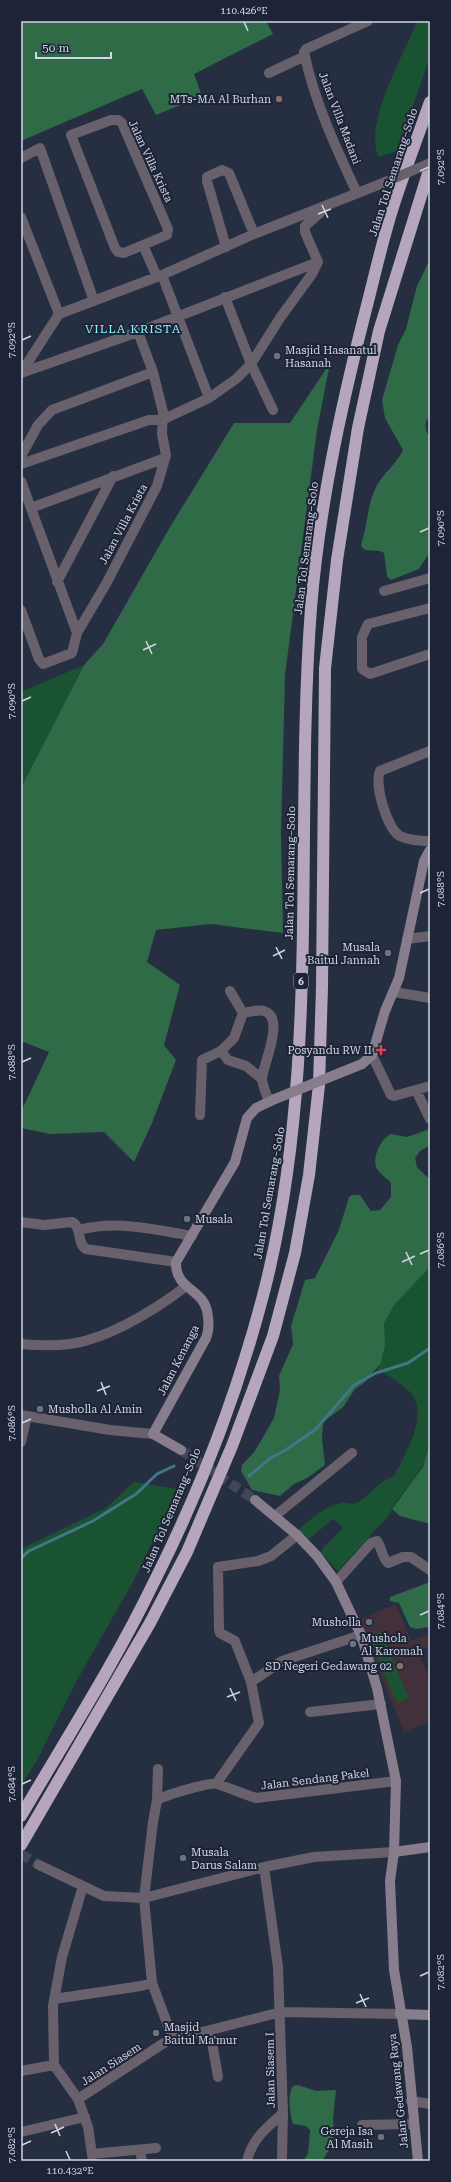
<svg xmlns="http://www.w3.org/2000/svg" width="451" height="2182" viewBox="0 0 451 2182" font-family="'Roboto Serif',serif">
	<style>
		.education { fill: #42303a }
		.green { fill: #1a5332 }
		.forest { fill: #2e6b46 }
		.lines { fill: none; stroke-linecap: round; stroke-linejoin: round }
		.stream { stroke: #417887; stroke-width: 3 }
		.street-tunnel { stroke: #40475a; stroke-width: 10; stroke-dasharray: 10 5; stroke-linecap: butt }
		.secondary-tunnel { stroke: #40475a; stroke-width: 10; stroke-dasharray: 10 5; stroke-linecap: butt }
		.street { stroke: #68616b; stroke-width: 10 }
		.secondary { stroke: #887d8c; stroke-width: 10 }
		.highway { stroke: #b6a6bd; stroke-width: 12 }
		.street-bridge { stroke: #68616b; stroke-width: 10 }
		.secondary-bridge { stroke: #887d8c; stroke-width: 10 }
		.ticks { fill: none; stroke: #d1d6e3; stroke-width: 1.5 }
		.education-dot { fill: #8d6e63; stroke: #1d2437; stroke-width: 1.5 }
		.worship-dot { fill: #6b7280; stroke: #1d2437; stroke-width: 1.5 }
		.health-dot { fill: #e0444e; stroke: #1d2437; stroke-width: 1.5 }
		.labels { text-anchor: middle; stroke-width: 4; stroke-linejoin: round; paint-order: stroke }
		.shield { fill: #1d2437; stroke: #9ba1af; stroke-width: 1 }
		.shield-label { font-size: 10px; font-weight: bold; fill: #d1d6e3 }
		.poi-label { font-size: 11px; fill: #d1d6e3; stroke: #1d2437; text-anchor: end }
		.street-label { font-size: 11px; fill: #d1d6e3; stroke: #1d2437 }
		.neighbourhood-label { font-size: 12px; letter-spacing: 1px; fill: #85f1f9; stroke: #1d2437 }
		.neatline { fill: none; stroke: #d1d6e3; stroke-width: 1.5 }
		.ticks-label { font-size: 10px; text-anchor: middle; fill: #d1d6e3 }
	</style>
	<rect width="100%" height="100%" fill="#262e42"/>
	<path class="education" d="M396,1604L411,1641L428,1634L430,1639V1646L417,1651L430,1680V1721L404,1732L358,1620Z"/>
	<path class="green" d="M417,21H430V57L397,151L379,157C362,125 405,53 417,21Z
		M84,665L21,788V692Z
		M430,1267V1443C427,1451 427,1460 422,1467C414,1481 394,1501 390,1514L338,1571L321,1553L322,1549L343,1528L333,1519L309,1539L298,1530C310,1520 324,1507 340,1503C348,1501 352,1507 360,1501C372,1493 380,1480 394,1476C405,1455 430,1414 410,1392C400,1382 388,1375 377,1369C388,1354 382,1341 384,1324C387,1306 417,1280 430,1267Z
		M134,1482L178,1489L134,1580L76,1682L37,1760L21,1786V1549L106,1508Z
		M381,1632L409,1698L397,1703L368,1638Z"/>
	<path class="forest" d="M21,21H266L273,34L194,74L202,96L156,115L142,89L21,141Z
		M430,259V415C423,425 425,429 430,439V552L419,569L391,580L387,576L384,553L380,551L365,550L361,546L362,541C368,523 367,505 376,487C383,473 396,465 403,450L385,418L382,400L398,345L406,329L417,286Z
		M330,363L317,430L285,675L281,834L283,933L211,924L156,930L147,962L180,985L164,1045L176,1060L152,1123L134,1162L104,1132L50,1134L21,1128V1112L49,1052L21,1041V788L84,665L103,644L170,527L234,423H290Z
		M430,1129V1145L420,1151L415,1158L417,1167L430,1180V1267L394,1305L384,1323L385,1345L381,1363L365,1382L355,1389L343,1407L323,1422L322,1439L325,1465L307,1478L294,1484L280,1496L252,1490L241,1471L242,1465L255,1451L274,1418L280,1390L279,1376L293,1344L291,1326L305,1280L315,1278L339,1230L349,1197L352,1195H360L371,1211L380,1210L391,1197V1183C387,1178 381,1175 377,1169C371,1159 381,1138 391,1134L407,1137Z
		M430,1443V1524L400,1516L392,1509L423,1467Z
		M430,1582V1627L416,1629L410,1627L399,1603L390,1601V1597Z
		M298,2085L316,2091L336,2090L333,2118L334,2142L322,2161H303L308,2154L310,2130L306,2126L293,2124C290,2114 287,2095 293,2086Z"/>
	<g class="lines">
		<path class="stream" d="M249,1476L272,1457L284,1451L315,1430L354,1385L376,1373L408,1363L430,1348
			M21,1558L29,1551L93,1521L136,1494L157,1474L174,1466"/>
		<path class="street-tunnel" d="M21,1854L39,1865"/>
		<path class="secondary-tunnel" d="M181,1450L255,1500"/>
		<path class="street" d="M269,73L305,56
			M21,158L40,148L94,301
			M357,193C336,148 314,101 304,52L306,49L368,21
			M21,217L59,314
			M143,245L167,235L168,229L122,123L118,120H111L71,135L115,248L118,252L124,253L143,245L157,277
			M226,247L207,181V177L222,170L229,173L254,234
			M318,262L305,232V226L320,213
			M162,275L209,398
			M225,297L251,364L273,410
			M21,373L138,332L318,262L312,274L280,318L251,364L236,379L209,398L162,420H149L21,464
			M21,373L59,314L162,275L254,234L388,181
			M21,456L38,425L52,410L153,372
			M21,481L77,633
			M31,508L165,458
			M57,582L113,476
			M384,591L430,578
			M430,608L368,624L362,637V669L370,674L430,654
			M21,610L39,659L43,664L72,653L77,633L106,584L157,486L166,455L162,434L163,412L153,372L138,332
			M430,751L380,771C374,784 387,829 400,836C408,840 420,841 430,841
			M407,939L430,936
			M230,991L243,1013L234,1038L221,1051L228,1060L246,1066L262,1079
			M394,992L430,998
			M243,1013C249,1012 258,1009 264,1011C286,1017 263,1065 262,1078C262,1085 267,1095 269,1102
			M372,1055L391,1095L394,1096L430,1086
			M416,1090L430,1119
			M200,1115L202,1060L221,1051
			M21,1222L44,1225L72,1222C83,1228 76,1243 86,1249L176,1262
			M79,1230C116,1220 154,1229 192,1236
			M21,1344C43,1346 67,1347 88,1340C120,1331 159,1307 185,1287
			M21,1415L110,1430L153,1434
			M21,1442L27,1416
			M275,1516L352,1453
			M336,1582L371,1543L377,1541C382,1548 382,1558 388,1563L403,1557H411L430,1570
			M251,1682L235,1641L220,1633L219,1629L218,1567L258,1561L271,1556L297,1535
			M310,1712L381,1704
			M216,1784L259,1723L251,1682L282,1661L361,1635
			M157,1800L158,1769
			M39,1865L104,1896L144,1898L264,1867L314,1857L394,1852
			M54,1999L141,1986L152,1983
			M210,2030L218,2077
			M173,2039L152,1983L144,1898L153,1822L157,1800C166,1795 209,1782 217,1784C230,1788 243,1794 256,1798L396,1781
			M21,2071L54,2065
			M78,2099L54,2065L53,2006L62,1957L83,1886
			M411,2101L430,2104
			M362,2125L413,2124
			M21,2132L85,2117
			M140,2150L142,2161
			M92,2154L156,2148
			M282,2158L283,2113
			M93,2161L88,2127L78,2099L167,2041L281,2012L400,2014
			M247,2161C252,2138 267,2128 283,2113L278,1967L264,1867"/>
		<path class="secondary" d="M362,1064L372,1055L385,1011L399,978L424,861L430,850
			M181,1450L153,1434L206,1338C209,1331 209,1325 208,1317C206,1287 175,1292 176,1262L235,1162L247,1118L256,1108L275,1099
			M255,1500L297,1535L317,1556L336,1582L361,1635L377,1688L396,1781L394,1852L390,1881L394,1970L407,2047L418,2161
			M394,1852L430,1847
			M400,2014L430,2015"/>
		<path class="highway" d="M21,1816C66,1739 115,1663 154,1582C201,1489 239,1389 265,1288C321,1066 294,835 311,608C319,509 340,412 364,317C374,279 382,241 394,204C405,170 418,136 430,102
			M21,1845L150,1623L187,1552L232,1446L273,1336L295,1253L309,1175L319,1085L322,987L325,668L337,560L358,428L379,331L430,167"/>
		<path class="street-bridge" d="M388,181L430,163"/>
		<path class="secondary-bridge" d="M275,1099L362,1064"/>
	</g>
	<path class="ticks" d="M244,22L248,31M420,171L429,167M322,205L328,218M318,214L331,209M22,340L31,336M420,532L429,528M146,641L152,654M143,650L156,644M22,701L31,697M420,893L429,889M276,947L282,959M273,956L285,950M22,1062L31,1058M406,1252L412,1265M420,1254L429,1250M402,1262L415,1256M101,1382L106,1395M97,1391L110,1386M22,1423L31,1419M420,1615L429,1611M230,1688L236,1701M227,1697L240,1692M22,1784L31,1780M420,1976L429,1972M360,1994L366,2007M356,2003L369,1998M55,2124L60,2136M51,2133L64,2127M22,2145L31,2141M66,2151L70,2160"/>
	<g class="education-dot">
		<circle cx="279" cy="99" r="4"/>
		<circle cx="400" cy="1666" r="4"/>
	</g>
	<g class="worship-dot">
		<circle cx="277" cy="356" r="4"/>
		<circle cx="388" cy="953" r="4"/>
		<circle cx="187" cy="1219" r="4"/>
		<circle cx="40" cy="1409" r="4"/>
		<circle cx="369" cy="1622" r="4"/>
		<circle cx="353" cy="1644" r="4"/>
		<circle cx="183" cy="1858" r="4"/>
		<circle cx="156" cy="2033" r="4"/>
		<circle cx="381" cy="2137" r="4"/>
	</g>
	<path class="health-dot" d="M379 1044h4v4h4v4h-4v4h-4v-4h-4v-4h4z"/>
	<g class="labels">
		<rect class="shield" x="294" y="973" width="14" height="16" rx="3"/>
		<g class="shield-label">
			<text x="301" y="985">6</text>
		</g>
		<g class="poi-label">
			<text x="271" y="103">MTs-MA Al Burhan</text>
			<text x="285" y="354" text-anchor="start">Masjid Hasanatul<tspan x="285" dy="13">Hasanah</tspan></text>
			<text x="380" y="951">Musala<tspan x="380" dy="13">Baitul Jannah</tspan></text>
			<text x="372" y="1054">Posyandu RW II</text>
			<text x="195" y="1223" text-anchor="start">Musala</text>
			<text x="48" y="1413" text-anchor="start">Musholla Al Amin</text>
			<text x="361" y="1626">Musholla</text>
			<text x="361" y="1642" text-anchor="start">Mushola<tspan x="361" dy="13">Al Karomah</tspan></text>
			<text x="392" y="1670">SD Negeri Gedawang 02</text>
			<text x="191" y="1856" text-anchor="start">Musala<tspan x="191" dy="13">Darus Salam</tspan></text>
			<text x="164" y="2031" text-anchor="start">Masjid<tspan x="164" dy="13">Baitul Ma'mur</tspan></text>
			<text x="373" y="2135">Gereja Isa<tspan x="373" dy="13">Al Masih</tspan></text>
		</g>
		<g class="street-label">
			<text transform="translate(340 118) rotate(69)" y="4">Jalan Villa Madani</text>
			<text transform="translate(151 161) rotate(65)" y="4">Jalan Villa Krista</text>
			<text transform="translate(393 172) rotate(-72)" y="4">Jalan Tol Semarang–Solo</text>
			<text transform="translate(123 524) rotate(-62)" y="4">Jalan Villa Krista</text>
			<text transform="translate(306 548) rotate(-83)" y="4">Jalan Tol Semarang–Solo</text>
			<text transform="translate(290 873) rotate(-89)" y="4">Jalan Tol Semarang–Solo</text>
			<text transform="translate(269 1193) rotate(-80)" y="4">Jalan Tol Semarang–Solo</text>
			<text transform="translate(178 1360) rotate(-63)" y="4">Jalan Kenanga</text>
			<text transform="translate(171 1510) rotate(-67)" y="4">Jalan Tol Semarang–Solo</text>
			<text transform="translate(315 1779) rotate(-7)" y="4">Jalan Sendang Pakel</text>
			<text transform="translate(111 2064) rotate(-33)" y="4">Jalan Siasem</text>
			<text transform="translate(270 2070) rotate(-91)" y="4">Jalan Siasem I</text>
			<text transform="translate(398 2091) rotate(-96)" y="4">Jalan Gedawang Raya</text>
		</g>
		<g class="neighbourhood-label">
			<text x="133" y="333">VILLA KRISTA</text>
		</g>
	</g>
	<rect width="451" height="2182" fill="none" stroke="#1d2437" stroke-width="44"/>
	<path d="M36 52v6h75v-6" fill="none" stroke="#d1d6e3" stroke-width="2"/>
	<text x="42" y="52" font-size="12" fill="#d1d6e3" stroke="#1d2437" stroke-width="3" paint-order="stroke">50 m</text>
	<rect x="22" y="22" width="407" height="2138" class="neatline"/>
	<g class="ticks-label">
		<text x="244" y="14">110.426°E</text>
		<text transform="translate(440 167) rotate(-90)" y="4">7.092°S</text>
		<text transform="translate(11 340) rotate(-90)" y="4">7.092°S</text>
		<text transform="translate(440 528) rotate(-90)" y="4">7.090°S</text>
		<text transform="translate(11 701) rotate(-90)" y="4">7.090°S</text>
		<text transform="translate(440 889) rotate(-90)" y="4">7.088°S</text>
		<text transform="translate(11 1062) rotate(-90)" y="4">7.088°S</text>
		<text transform="translate(440 1250) rotate(-90)" y="4">7.086°S</text>
		<text transform="translate(11 1423) rotate(-90)" y="4">7.086°S</text>
		<text transform="translate(440 1611) rotate(-90)" y="4">7.084°S</text>
		<text transform="translate(11 1784) rotate(-90)" y="4">7.084°S</text>
		<text transform="translate(440 1972) rotate(-90)" y="4">7.082°S</text>
		<text transform="translate(11 2145) rotate(-90)" y="4">7.082°S</text>
		<text x="70" y="2174">110.432°E</text>
	</g>
</svg>
